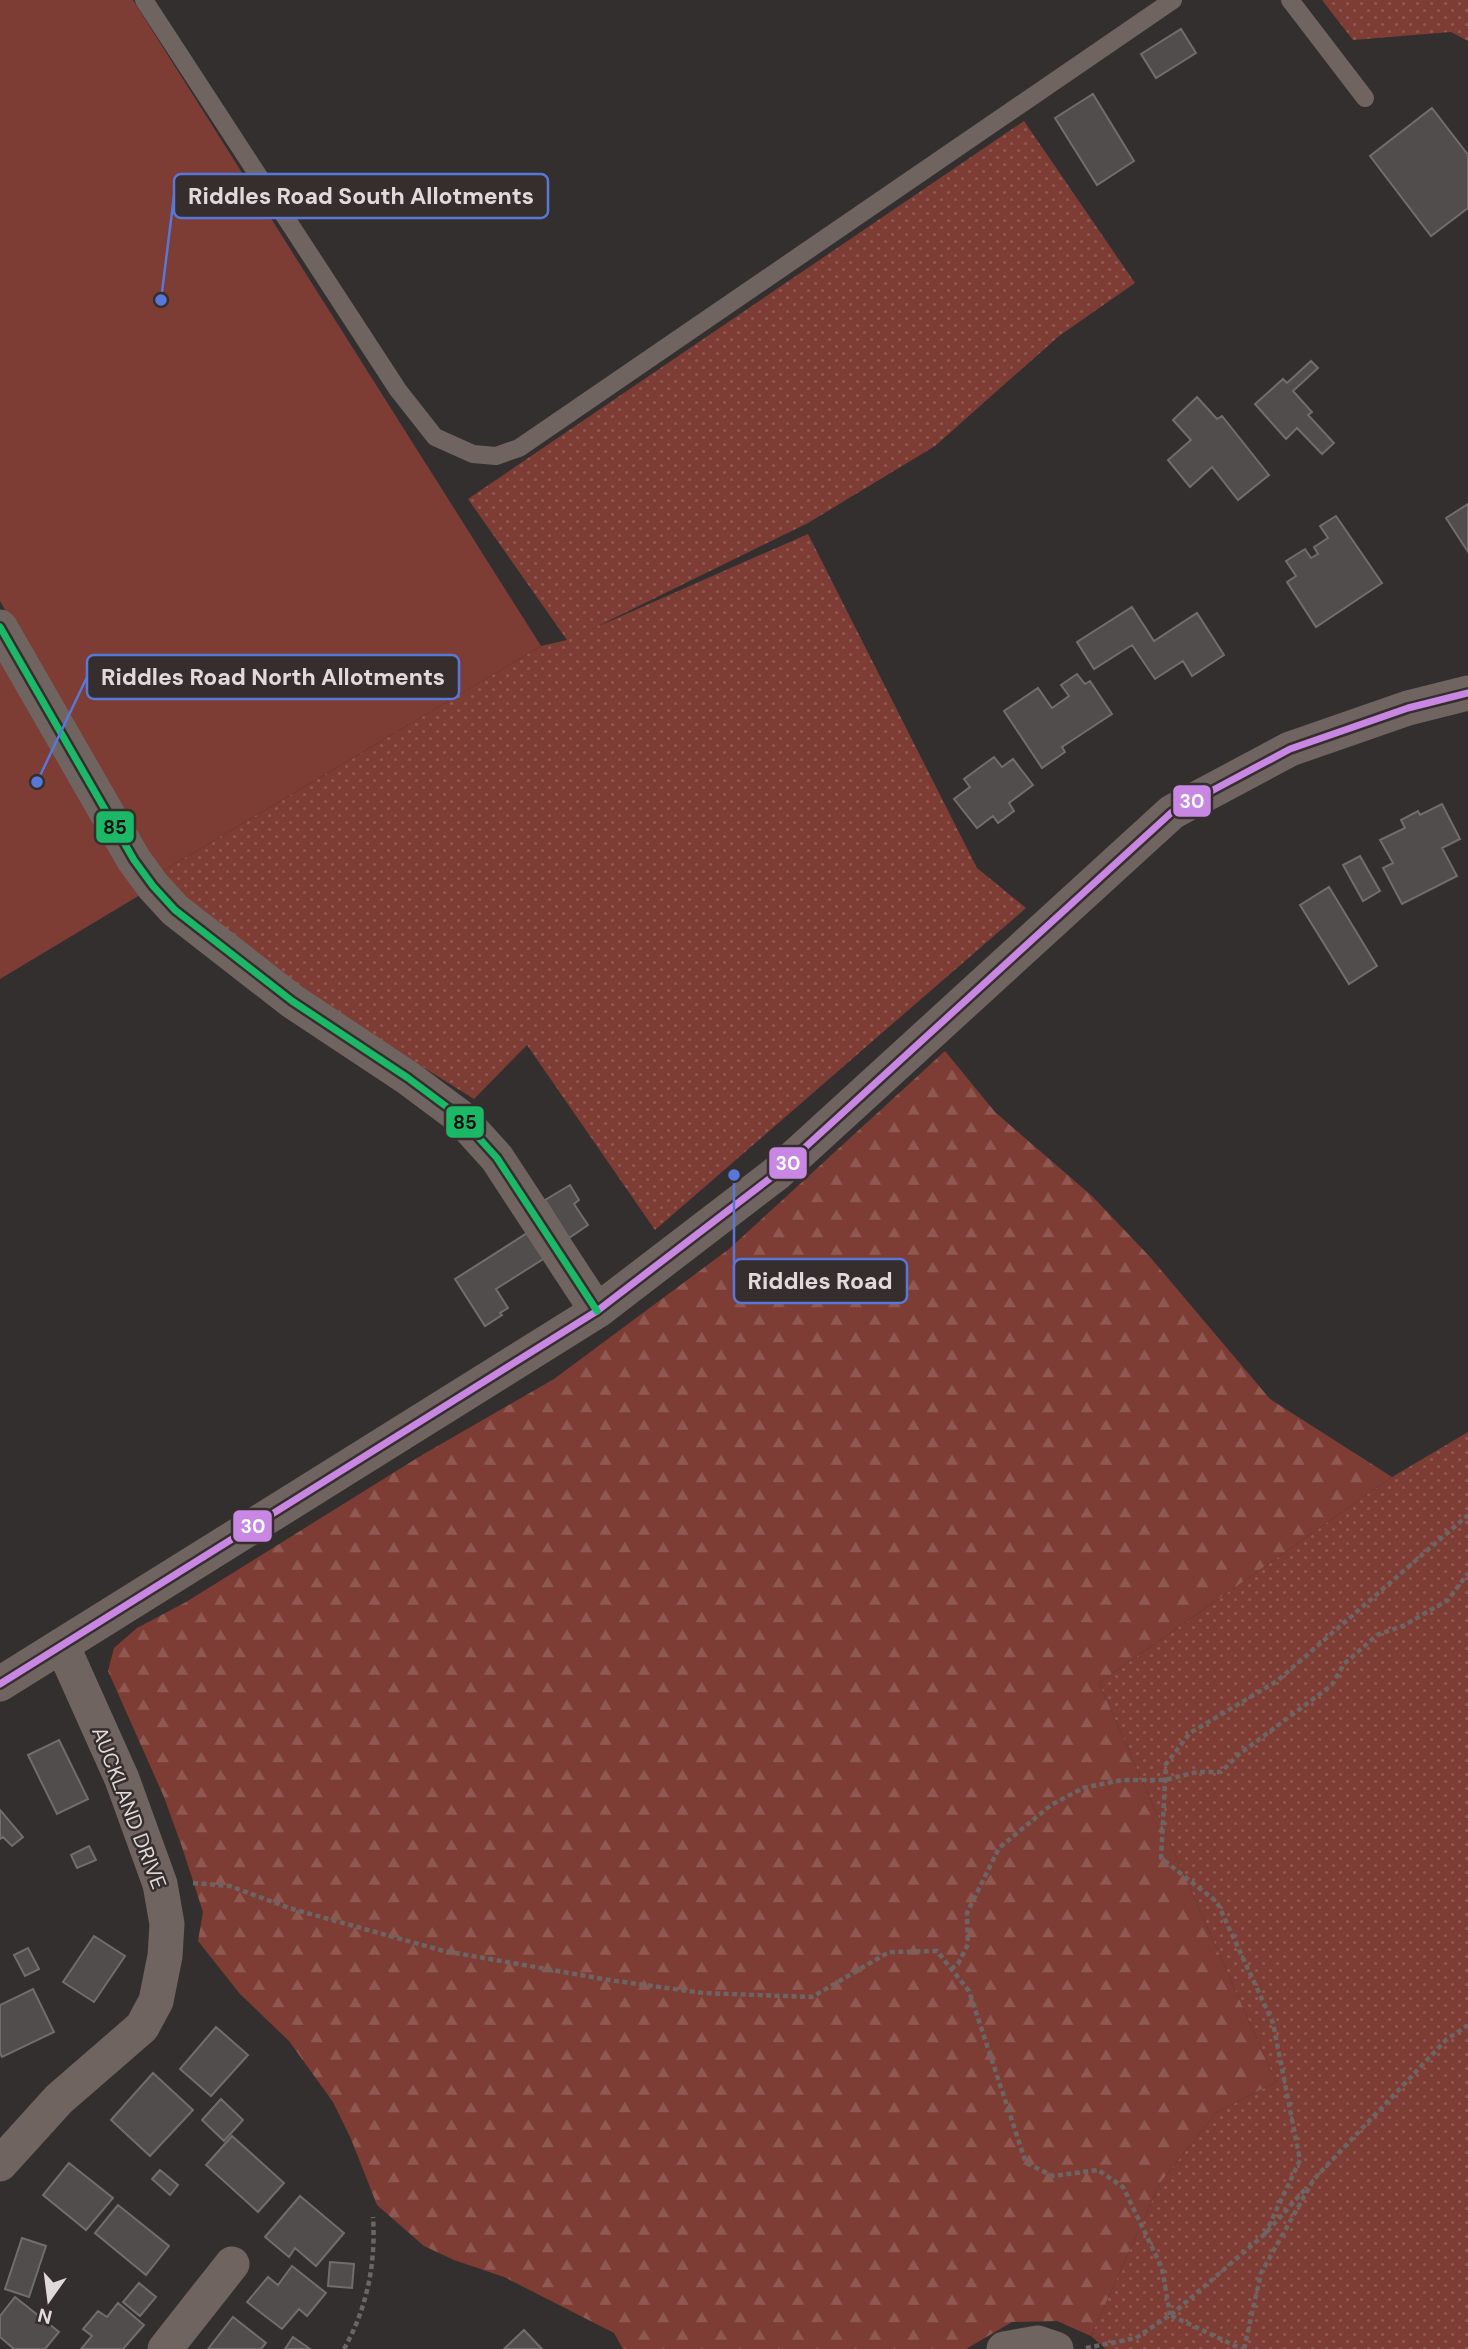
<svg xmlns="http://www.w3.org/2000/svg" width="1468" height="2349" viewBox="0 0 1468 2349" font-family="'DM Sans',sans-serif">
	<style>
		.grass { fill: url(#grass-dots) }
		.forest { fill: url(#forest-firs) }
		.garden { fill: #7d3c34 }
		.building { fill: #514d4d; stroke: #716d6d; stroke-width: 2 }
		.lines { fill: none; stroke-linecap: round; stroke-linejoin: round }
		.path { stroke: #6d6564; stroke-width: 4.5; stroke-dasharray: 5 3.5; stroke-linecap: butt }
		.service { stroke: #706461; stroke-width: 18 }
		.minor { stroke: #706461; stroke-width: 35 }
		.bus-1-casing { stroke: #362e2d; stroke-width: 12 }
		.bus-2-casing { stroke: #362e2d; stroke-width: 12 }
		.bus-1 { stroke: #c787e3; stroke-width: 7 }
		.bus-2 { stroke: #1ab867; stroke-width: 7 }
		.labels { text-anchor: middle; stroke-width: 5; stroke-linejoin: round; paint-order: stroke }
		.street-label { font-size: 21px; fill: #e0dbda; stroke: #362e2d }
		.leader { fill: none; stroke: #5878d9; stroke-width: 2.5 }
		.callout-dot { fill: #5878d9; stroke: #362e2d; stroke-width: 2.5 }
		.callout { fill: #362e2d; stroke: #5878d9; stroke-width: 2.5 }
		.callout-label { font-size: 23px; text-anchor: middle; font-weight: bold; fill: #e0dbda }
		.line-badge { stroke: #362e2d; stroke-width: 2.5 }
		.badge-label { font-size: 19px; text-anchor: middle; font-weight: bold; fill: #fff }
		.pale-badge-label { font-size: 19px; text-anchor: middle; font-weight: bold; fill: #111 }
	</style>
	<defs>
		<pattern id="grass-dots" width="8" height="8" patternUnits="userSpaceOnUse" patternTransform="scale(1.75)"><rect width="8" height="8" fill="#7d3c34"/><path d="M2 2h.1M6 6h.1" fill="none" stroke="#8f5851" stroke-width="1.8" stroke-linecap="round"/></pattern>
		<pattern id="forest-firs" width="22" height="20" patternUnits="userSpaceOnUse" patternTransform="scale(1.75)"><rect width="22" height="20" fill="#7d3c34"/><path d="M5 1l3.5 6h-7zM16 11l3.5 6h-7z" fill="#8f5851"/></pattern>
	</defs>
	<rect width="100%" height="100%" fill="#342f2f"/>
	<path class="grass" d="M1322,0H1468V41L1451,32L1353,40Z
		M1024,121L1135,283L1059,336L935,446L808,523L592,629L808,534L977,868L1026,908L655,1230L527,1045L474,1099L282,979L156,875L541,646L567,640L468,499Z
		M1468,1432V2349H1106L1091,2336L1160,2183L1217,2112L1276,2082L1099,1683L1392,1477Z"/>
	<path class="forest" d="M945,1051L995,1112L1092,1196L1150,1257L1270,1399L1392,1477L1099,1683L1276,2082L1217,2112L1160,2183L1091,2336L1057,2321L1012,2322L966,2349H623L614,2333L504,2277L454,2260L424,2246L377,2205L351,2139L333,2102L289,2041L240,1994L198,1941L203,1912L182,1847L164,1797L108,1671L114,1648L137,1628L186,1602L422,1455L554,1379L729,1249Z"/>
	<path class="garden" d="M0,0H133L541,646L156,875L0,601Z
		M0,654L140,895L0,979Z"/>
	<path class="building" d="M1181,29L1196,53L1156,78L1141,54Z
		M1093,94L1134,161L1097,185L1055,118Z
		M1432,108L1468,155V208L1431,236L1370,156Z
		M1311,361L1318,368L1293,391L1312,412L1308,415L1334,443L1322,454L1297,428L1286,439L1255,404L1283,379L1287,383Z
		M1197,397L1217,419L1222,416L1269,475L1238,500L1212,467L1190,487L1168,460L1191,440L1173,420Z
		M1468,504V552L1446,518Z
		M1336,516L1382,583L1316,627L1287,582L1296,576L1286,561L1305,549L1311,558L1318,554L1314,547L1328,538L1320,526Z
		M1132,607L1154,641L1197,613L1224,655L1192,676L1183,661L1155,679L1132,645L1094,669L1077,642Z
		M1077,674L1085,684L1090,681L1112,714L1062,747L1065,752L1042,768L1004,711L1038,688L1052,708L1069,696L1061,685Z
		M994,757L1002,767L1013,759L1033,785L1009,803L1014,811L998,823L993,816L977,828L954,799L970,787L964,779Z
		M1442,804L1460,839L1442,848L1457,876L1402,904L1383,868L1393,863L1380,840L1405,828L1401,820L1418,811L1420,815Z
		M1360,856L1380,891L1363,901L1343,865Z
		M1329,887L1377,966L1349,984L1300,905Z
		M570,1185L579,1200L574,1204L588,1225L569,1238L545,1200Z
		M532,1230L548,1256L496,1289L508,1308L500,1313L502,1315L485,1326L455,1279Z
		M59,1740L88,1799L57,1814L28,1755Z
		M0,1810L23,1837L12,1846L3,1837L0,1839Z
		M89,1846L96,1860L77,1868L71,1855Z
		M94,1936L125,1956L94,2002L63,1982Z
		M28,1948L39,1969L25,1976L14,1955Z
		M33,1989L54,2032L2,2057L0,2053V2005Z
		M216,2027L248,2055L211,2096L180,2069Z
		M153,2073L193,2110L150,2156L111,2120Z
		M221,2099L243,2120L224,2141L202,2120Z
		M232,2136L284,2183L258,2212L206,2165Z
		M69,2163L113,2198L86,2230L43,2195Z
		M160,2170L178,2185L170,2195L152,2179Z
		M300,2196L344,2233L316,2266L295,2248L289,2257L265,2237Z
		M118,2205L169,2246L146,2275L95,2233Z
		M22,2238L46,2246L29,2297L5,2289Z
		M330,2262L354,2264L352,2288L328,2286Z
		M292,2266L326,2293L307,2316L299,2309L282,2329L247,2302L268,2277L278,2285Z
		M139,2283L156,2297L140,2316L123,2302Z
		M15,2297L59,2332L45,2349H14L0,2337V2316Z
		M118,2303L144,2325L123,2349H81L92,2336L83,2329L98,2311L107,2317Z
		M233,2317L266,2343L261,2349H208Z
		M524,2330L542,2349H504Z
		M293,2337L310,2349H285Z"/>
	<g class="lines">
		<path class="path" d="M193,1883L230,1886L289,1908L444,1951L609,1980L703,1993L812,1997L889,1952L937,1951L969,1991L1026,2163L1053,2176L1098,2170L1123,2187L1162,2268L1170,2315
			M951,1969L958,1964L968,1944L967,1913L999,1848L1051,1805L1083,1788L1122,1780H1165L1197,1772H1221L1238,1755L1332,1685L1344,1664L1377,1635L1403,1626L1448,1600L1468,1573
			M1265,2234L1300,2160L1273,2023L1217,1902L1161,1858L1166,1764L1190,1733L1277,1681L1468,1515
			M1171,2315L1265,2234L1307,2187
			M1086,2348L1136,2338L1170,2315L1242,2349
			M344,2349C367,2308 376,2264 373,2217
			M1244,2349L1261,2273L1314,2179L1446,2040L1468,2025"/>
		<path class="service" d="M144,0L398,390L435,437L473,454L496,456L519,448L1173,0
			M1290,0L1365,98"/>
		<path class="minor" d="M0,627L134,860L153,886L175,910L292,1001L408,1078L459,1116L497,1158L597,1311
			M0,1684L597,1311L777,1173L1172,812L1290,749L1408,708L1468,693
			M0,2164L59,2099L142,2027L156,2001L165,1956L167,1924L160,1884L122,1779L62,1645
			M165,2349L232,2264
			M1004,2349L1038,2343L1056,2349"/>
		<defs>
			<path id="bus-1" d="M0,1684L597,1311L777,1173L1172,812L1290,749L1408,708L1468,693"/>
			<path id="bus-2" d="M0,627L134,860L153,886L175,910L292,1001L408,1078L459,1116L497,1158L597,1311"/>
		</defs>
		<use href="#bus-1" class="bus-1-casing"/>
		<use href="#bus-2" class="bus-2-casing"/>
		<use href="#bus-1" class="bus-1"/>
		<use href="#bus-2" class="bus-2"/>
	</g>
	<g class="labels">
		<g class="street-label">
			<text transform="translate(129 1808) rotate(69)" y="7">AUCKLAND DRIVE</text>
		</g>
	</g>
	<path class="leader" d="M161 300L174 196M37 782L87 677M734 1175L734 1281"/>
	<g class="callout-dot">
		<circle cx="161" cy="300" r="7"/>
		<circle cx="37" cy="782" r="7"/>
		<circle cx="734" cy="1175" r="7"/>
	</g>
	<g class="callout">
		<rect x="174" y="174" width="374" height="44" rx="7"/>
		<rect x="87" y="655" width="372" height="44" rx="7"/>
		<rect x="734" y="1259" width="173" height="44" rx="7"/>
	</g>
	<g class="callout-label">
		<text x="361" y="204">Riddles Road South Allotments</text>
		<text x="273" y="685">Riddles Road North Allotments</text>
		<text x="820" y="1289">Riddles Road</text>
	</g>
	<g class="line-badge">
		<rect x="1172" y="784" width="40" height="34" rx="7" fill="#c787e3"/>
		<rect x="95" y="810" width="40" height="34" rx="7" fill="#1ab867"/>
		<rect x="445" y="1105" width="40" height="34" rx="7" fill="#1ab867"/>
		<rect x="768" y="1146" width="40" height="34" rx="7" fill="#c787e3"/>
		<rect x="232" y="1509" width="41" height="34" rx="7" fill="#c787e3"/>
	</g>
	<g class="badge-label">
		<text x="1192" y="808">30</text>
		<text x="788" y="1170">30</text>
		<text x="253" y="1533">30</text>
	</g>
	<g class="pale-badge-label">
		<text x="115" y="834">85</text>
		<text x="465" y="1129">85</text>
	</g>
	<g transform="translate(49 2300) rotate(194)" stroke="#362e2d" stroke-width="5" paint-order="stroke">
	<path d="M0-5L12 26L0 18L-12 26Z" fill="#e0dbda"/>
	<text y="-10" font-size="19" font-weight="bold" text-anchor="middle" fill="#e0dbda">N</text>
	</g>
</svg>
